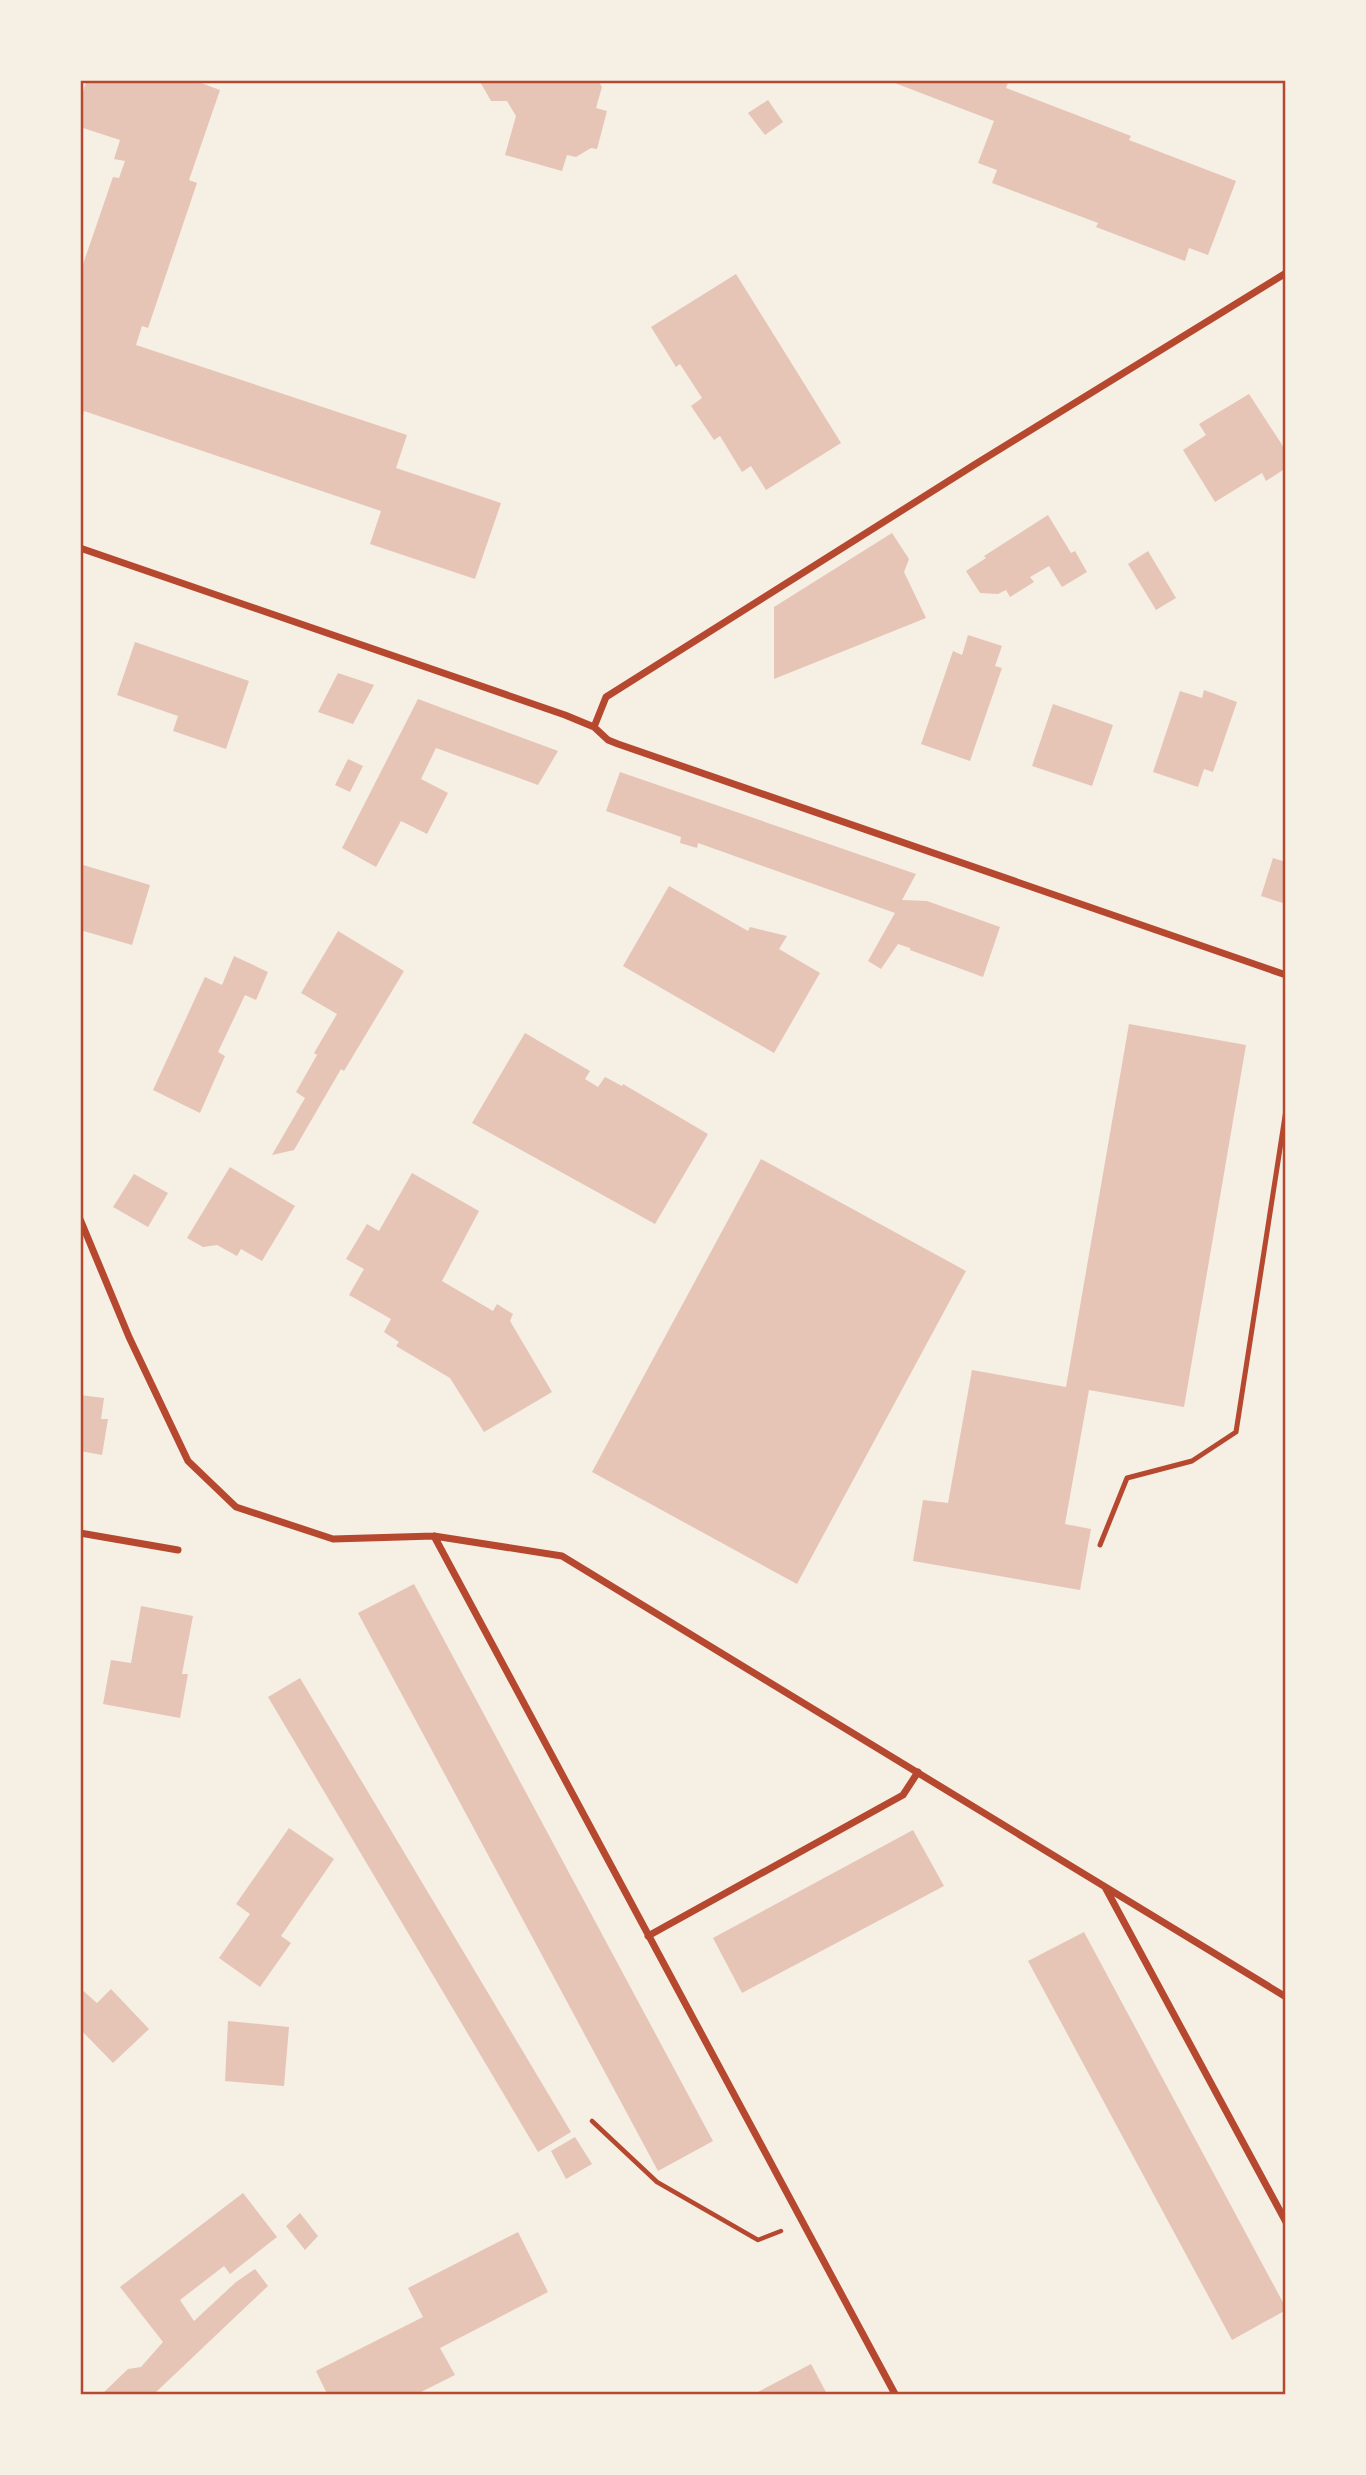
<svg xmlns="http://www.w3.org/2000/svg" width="1366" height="2475" viewBox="0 0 1366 2475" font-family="'Roboto Condensed',sans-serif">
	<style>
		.building { fill: #e6c5b7 }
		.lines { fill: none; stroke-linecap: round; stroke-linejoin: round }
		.path { stroke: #b5482f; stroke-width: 4.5 }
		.service { stroke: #b5482f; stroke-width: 5 }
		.minor { stroke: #b5482f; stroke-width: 7 }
		.neatline { fill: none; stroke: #b5482f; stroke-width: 2.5 }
	</style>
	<rect width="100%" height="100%" fill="#f6efe4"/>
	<path class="building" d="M87,80H193L220,90L189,180L197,183L148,328L142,326L136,345L407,435L396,468L501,503L475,579L370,544L381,511L84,411L83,415L80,414V273L113,177L119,178L125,161L114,159L120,140L80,127V99Z
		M479,80H598L602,87L596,108L607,111L597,149L591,148L576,157L567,155L562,171L505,155L516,116L507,101H491Z
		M887,80H1009L1006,88L1131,136L1129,140L1236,181L1208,255L1189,248L1185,261L1096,227L1098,223L992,183L997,170L978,163L994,121Z
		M768,100L783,122L765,135L748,113Z
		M736,274L841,443L766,490L751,466L742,472L720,436L714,440L691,406L702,398L680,364L676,367L651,327Z
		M1249,394L1286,451V468L1266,481L1262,473L1215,502L1183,450L1206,435L1199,424Z
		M1048,515L1071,553L1075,551L1087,572L1062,587L1049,566L1030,577L1034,582L1010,597L1006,590L998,594L980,593L966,571L986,558L984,556Z
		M892,533L909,559L904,572L926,618L774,679V607Z
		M1148,551L1176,598L1156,610L1128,564Z
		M968,635L1002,646L995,666L1002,668L970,761L921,744L953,651L962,655Z
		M135,642L249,681L226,749L173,731L178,716L117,695Z
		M338,673L374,685L353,724L318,712Z
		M1204,690L1237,702L1213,772L1204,769L1198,787L1153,772L1180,691L1202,698Z
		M418,699L558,751L538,785L436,748L421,779L448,793L427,834L401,821L376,867L342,848Z
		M1053,704L1113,725L1092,786L1032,766Z
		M348,759L363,766L350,792L335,785Z
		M620,772L916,874L902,900L927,901L1000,927L983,977L910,950V948L898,944L881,969L868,961L895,913L698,843L697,848L680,843L681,837L606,811Z
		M1273,858L1286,862V904L1261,896Z
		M80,864L150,885L132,945L80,930Z
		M669,886L748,931L750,927L787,936L779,949L820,973L774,1053L623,966Z
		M338,931L404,971L344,1071L341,1069L294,1150L272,1155L305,1098L296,1092L317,1055L314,1053L337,1014L301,993Z
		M234,956L268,972L256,1000L245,995L218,1052L225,1056L200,1113L153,1090L205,977L222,985Z
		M1129,1024L1246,1045L1184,1407L1089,1390L1065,1524L1091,1529L1080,1590L913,1561L923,1500L948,1503L972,1370L1066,1387Z
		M525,1033L590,1071L585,1079L598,1087L605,1077L622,1086L623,1084L708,1134L655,1224L472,1123Z
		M761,1159L966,1271L797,1584L592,1472Z
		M230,1167L295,1206L262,1261L241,1249L237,1256L217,1245L203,1247L187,1238Z
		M412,1173L479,1211L442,1281L493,1311L497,1304L513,1314L510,1321L552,1392L484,1432L450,1378L396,1346L399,1342L384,1332L391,1319L349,1295L364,1269L346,1259L367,1224L379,1231Z
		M134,1174L168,1193L148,1227L113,1207Z
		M80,1395L104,1398L101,1419H108L102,1455L80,1451Z
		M414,1584L713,2141L658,2171L358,1613Z
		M141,1606L193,1616L182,1674H188L180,1718L103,1704L111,1660L131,1663Z
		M300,1678L571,2132L538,2152L268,1697Z
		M289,1828L334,1859L281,1936L291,1943L260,1987L219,1958L250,1914L236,1904Z
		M913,1830L944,1886L742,1993L713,1938Z
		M1084,1932L1286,2308V2310L1232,2340L1028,1961Z
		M80,1988L97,2003L111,1989L149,2029L113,2063L80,2029Z
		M228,2021L289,2027L284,2086L225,2081Z
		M575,2137L592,2164L566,2179L551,2151Z
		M243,2193L277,2237L230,2274L224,2266L180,2300L194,2321L236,2282L255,2269L268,2286L154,2394H102L128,2369L141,2367L163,2342L120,2287Z
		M300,2213L318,2236L305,2250L286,2226Z
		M518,2232L548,2292L440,2348L455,2375L417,2394H327L316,2371L423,2317L408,2288Z
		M811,2364L827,2394H754Z"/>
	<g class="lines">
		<path class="path" d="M592,2121L657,2182L758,2240L781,2231"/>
		<path class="service" d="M1100,1545L1127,1478L1192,1461L1236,1432L1286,1110"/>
		<path class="minor" d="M80,548L565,715L594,727L608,740L618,744L1286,975
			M594,727L606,697L974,465L1286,273
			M80,1219L129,1337L188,1461L236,1507L333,1539L434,1536L562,1556L1286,1997
			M80,1533L178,1550
			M434,1536L895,2394
			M1105,1887L1286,2222
			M648,1936L903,1795L918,1772"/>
	</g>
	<rect width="1366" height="2475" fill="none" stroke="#f6efe4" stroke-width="164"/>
	<rect x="82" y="82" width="1202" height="2311" class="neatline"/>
</svg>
